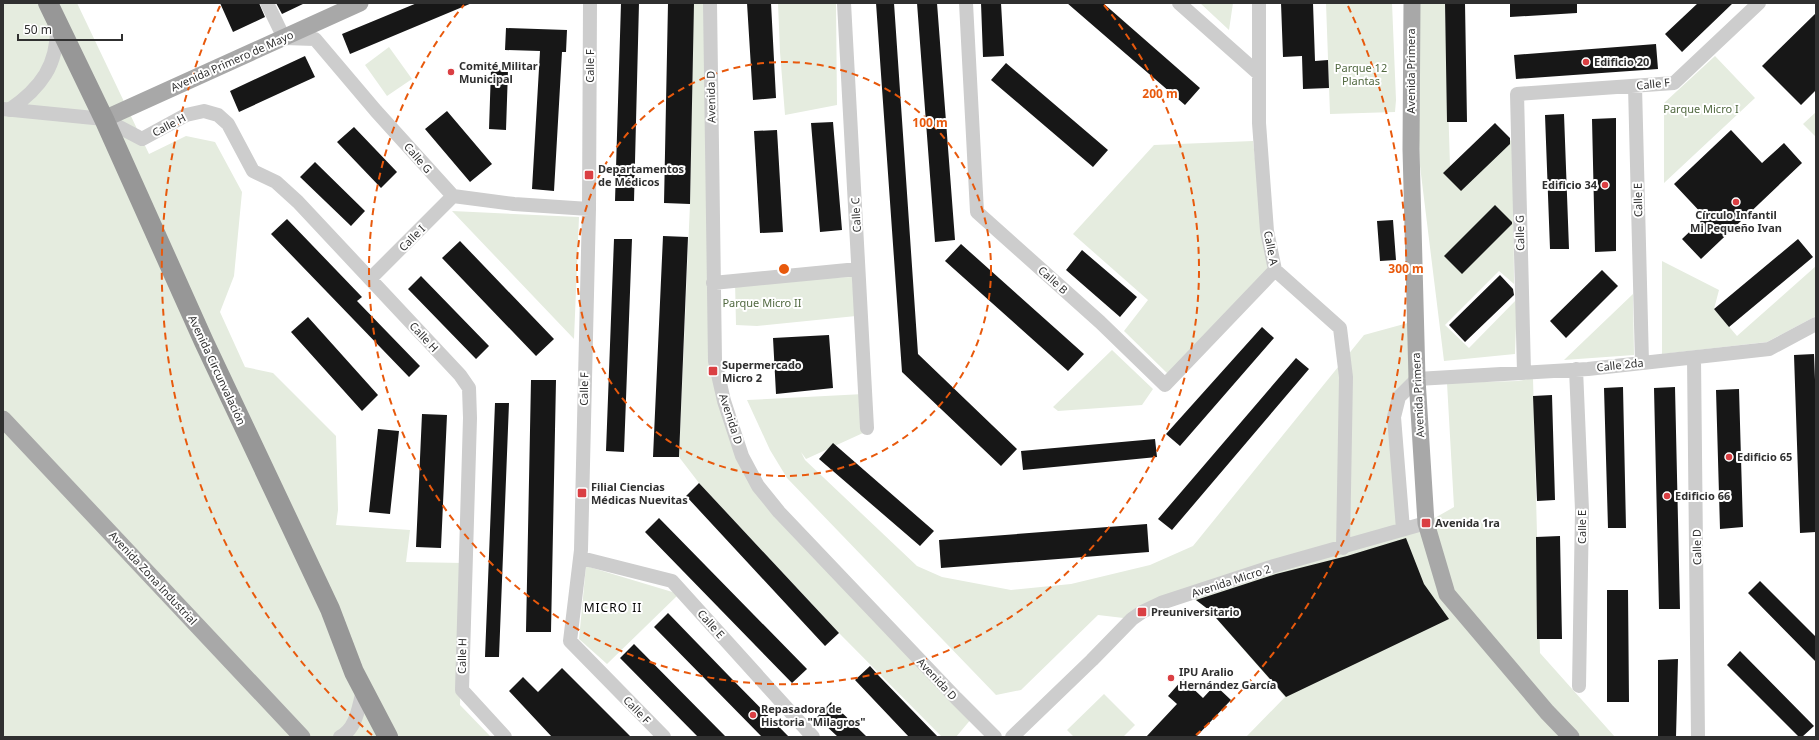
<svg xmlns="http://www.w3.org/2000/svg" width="1819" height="740" viewBox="0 0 1819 740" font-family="'Noto Sans',sans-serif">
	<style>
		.green { fill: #e5ecdf }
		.building { fill: #171717 }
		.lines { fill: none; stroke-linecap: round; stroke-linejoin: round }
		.minor { stroke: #cdcdcd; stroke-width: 14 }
		.major { stroke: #a8a8a8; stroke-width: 17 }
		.highway { stroke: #979797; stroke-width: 20 }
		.ring { fill: none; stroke: #e8590c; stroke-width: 2; stroke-dasharray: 7 5 }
		.poi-dot { fill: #da3f43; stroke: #fff; stroke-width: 1.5 }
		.labels { text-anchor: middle; stroke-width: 4; stroke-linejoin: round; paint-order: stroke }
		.street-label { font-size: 11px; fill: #303030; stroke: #fff }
		.poi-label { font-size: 11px; font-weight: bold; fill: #303030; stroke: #fff; text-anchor: start }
		.park-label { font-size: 11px; fill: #516940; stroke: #fff }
		.neighbourhood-label { font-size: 12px; letter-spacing: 1px; fill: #000; stroke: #fff }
		.centre { fill: #e8590c; stroke: #fff; stroke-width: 2 }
		.ring-label { font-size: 12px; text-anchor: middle; font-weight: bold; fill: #e8590c; stroke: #fff; stroke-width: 4; stroke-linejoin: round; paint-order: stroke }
	</style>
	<rect width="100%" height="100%" fill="#fff"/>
	<path class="green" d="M3,3H77L149,154L186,136L215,142L242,192L234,276L220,312L245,367L273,373L336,436L338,510L336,525L410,530L406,562L464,563L460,705L491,737H3Z
		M693,3H704L710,362L746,472L972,718L956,737H942L839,633L699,483L679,457L690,204Z
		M778,3H836L837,105L785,115L780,52Z
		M1200,3H1233L1229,30Z
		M1326,3H1392L1396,100L1395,112L1330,114Z
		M1414,3H1445L1450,166L1461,189L1513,138L1514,284L1499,271L1445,325L1469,348L1517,299L1515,354L1444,361L1420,166Z
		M389,47L412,79L387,96L365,65Z
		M1715,56L1755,98L1664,183V103Z
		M1816,112V137L1803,124Z
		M1253,141L1268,272L1168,374L1124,331L1148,300L1073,234L1154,145Z
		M452,211L579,217L574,339Z
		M1662,261L1719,290L1714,309L1737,336L1816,266V316L1767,342L1662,354Z
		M852,277L856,316L757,326L736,325L735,281Z
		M1633,294L1634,355L1564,360Z
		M1415,321L1417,379L1399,397L1403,529L1426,523L1454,507L1447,383L1518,381L1533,378L1540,653L1615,737H1246L1285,697L1209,610L1189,595L1132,619L1098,615L1021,690L996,695L787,478L770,450L747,400L864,394L863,433L806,459L801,452L805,460L917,566L942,577L1011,590L1071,584L1150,565L1193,546L1364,335Z
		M1112,350L1153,389L1142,405L1058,411L1053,407Z
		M586,566L679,594L607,664L579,639Z
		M1104,694L1135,725L1123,737H1074L1067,730Z"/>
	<path class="building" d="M220,3H259L265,17L233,32Z
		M276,3H305L282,14Z
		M417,3H472L350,54L342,34Z
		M621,3H639L634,201H615Z
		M668,3H694L690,204L664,203Z
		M747,3H771L776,98L753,100Z
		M876,3H894L918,354L1017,449L1001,466L902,372Z
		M917,3H937L955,240L935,242Z
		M981,3H1001L1004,56L983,57Z
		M1067,3H1103L1200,88L1185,105Z
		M1281,3H1313L1315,61L1328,60L1329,88L1303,89L1302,56L1283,57Z
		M1445,3H1465L1467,122H1447Z
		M1510,3H1577V13L1510,17Z
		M1698,3H1733L1682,52L1665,34Z
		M1816,13V90L1801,105L1762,66Z
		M506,28L567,30L566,52H562L554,191L532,189L540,51L505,50Z
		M1656,44L1658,69L1516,79L1514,55Z
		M305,56L315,77L239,112L230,91Z
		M1006,63L1108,150L1093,167L991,80Z
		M491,69L508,70L506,130L489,129Z
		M447,111L492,164L470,182L425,129Z
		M1564,114L1569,249H1550L1545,115Z
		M1616,118V251L1595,252L1592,119Z
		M833,122L842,230L820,232L811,123Z
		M1495,123L1510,138V144L1461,191L1443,173Z
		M354,127L397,172L381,188L337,142Z
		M777,130L783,232L760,233L754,131Z
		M1731,130L1762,163L1784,143L1802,163L1701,259L1682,239L1705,217L1674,184Z
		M315,162L365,211L351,226L300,177Z
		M1495,205L1512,222V224L1462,274L1444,256Z
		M287,219L362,297L357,301L420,366L409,377L271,234Z
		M1393,220L1396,260L1380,261L1377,221Z
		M663,236L688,237L679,457H653Z
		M614,239H632L624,452L606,451Z
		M1798,239L1813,257L1729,327L1714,309Z
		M460,241L554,339L536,356L442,258Z
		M961,244L1084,354L1068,371L945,261Z
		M1082,250L1137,297L1120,317L1066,270Z
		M1602,270L1618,286L1566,338L1550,321Z
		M1500,275L1513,289L1514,295L1465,342L1449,325Z
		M421,276L489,346L476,359L408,289Z
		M308,317L378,395L362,411L291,332Z
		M1262,327L1274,338L1180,446L1166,434Z
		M829,335L833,388L776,394L773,338Z
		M1814,354L1816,405V532L1800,533L1794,355Z
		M1296,358L1309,369L1172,530L1158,519Z
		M531,380H556L551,632H526Z
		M1623,387L1626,528H1608L1604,388Z
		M1675,387L1680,609H1659L1654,388Z
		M1739,389L1743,527L1720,529L1716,390Z
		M1552,395L1555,500L1537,501L1533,396Z
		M495,403H509L499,657H485Z
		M422,414L447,415L441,548L416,547Z
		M378,429L399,431L390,514L369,512Z
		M1155,439L1157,457L1023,470L1021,451Z
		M833,443L934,531L920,546L819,459Z
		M699,483L839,633L825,646L686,496Z
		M659,518L807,669L792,683L645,532Z
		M1147,524L1149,552L941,568L939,540Z
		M1560,536L1562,639H1537L1536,537Z
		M1406,538L1424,584L1449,619L1286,697L1209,610L1196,600L1276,574L1347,556Z
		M1760,581L1816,637V662L1748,593Z
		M1607,590H1628L1629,702H1607Z
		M668,613L730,677L789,737H762L654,627Z
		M634,644L726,737H698L620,658Z
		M1740,651L1814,726L1802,737H1799L1727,665Z
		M1678,659L1676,737H1658V660Z
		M870,666L879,676L938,737H909L855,680Z
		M562,668L631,737H552L509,691L523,677L538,692Z
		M1183,679L1203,698L1215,685L1231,700L1196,737H1146L1177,704L1168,696Z
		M831,702L867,737H838L823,723L817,717Z"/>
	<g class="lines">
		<path class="minor" d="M267,3L284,38L315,39L376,111L453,196L514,204L589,209
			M590,3L589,209L581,550L570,641L664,737
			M710,3L715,361L724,401L742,456L758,486L779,512L956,698L995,737
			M844,3L867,428
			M966,3L977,212L1100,322L1165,385L1275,270
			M1179,3L1259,74
			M1259,3V123L1267,231L1275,270L1340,328L1346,377L1343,548
			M1635,86L1642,363
			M3,109L104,119L142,139L186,115L204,111L218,115L228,124L253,171L276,182L298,202L460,375L469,388L470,418L462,690L505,737
			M9,110C41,88 58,65 57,25
			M370,279L453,196
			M713,283L858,269
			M1694,358L1698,737
			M1576,369L1582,510L1579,686
			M1524,372L1517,94L1674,83L1759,3
			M1403,529L1394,417L1399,397L1417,379L1588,369L1769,349L1816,324
			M581,558L672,581L813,737
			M340,737C357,728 358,708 363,691
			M1012,737L1092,660L1132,619L1142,612L1161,603L1274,566L1426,523"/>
		<path class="major" d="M1412,3L1411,149L1417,379L1426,523L1447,594L1547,712L1571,737
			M104,119L360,3
			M3,419L302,737"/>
		<path class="highway" d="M48,3L104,119L204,342L330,609L354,672L388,737"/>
	</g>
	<g class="ring">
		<circle cx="784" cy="269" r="207"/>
		<path d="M1104 5A415 415 0 1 1 464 5"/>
		<path d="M372 735A622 622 0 0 1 220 6M1348 6A622 622 0 0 1 1196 735"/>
	</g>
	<g class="poi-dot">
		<circle cx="1586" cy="62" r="4"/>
		<circle cx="451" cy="72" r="4"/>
		<rect x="584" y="170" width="10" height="10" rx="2"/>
		<circle cx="1605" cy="185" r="4"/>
		<circle cx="1736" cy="202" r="4"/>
		<rect x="708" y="366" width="10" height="10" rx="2"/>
		<circle cx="1729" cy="457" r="4"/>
		<rect x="577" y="488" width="10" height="10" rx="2"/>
		<circle cx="1667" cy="496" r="4"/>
		<rect x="1421" y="518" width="10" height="10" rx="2"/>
		<rect x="1137" y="607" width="10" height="10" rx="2"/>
		<circle cx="1171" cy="678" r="4"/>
		<circle cx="753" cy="715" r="4"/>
	</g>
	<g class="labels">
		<g class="street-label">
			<text transform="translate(232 61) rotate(-24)" y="4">Avenida Primero de Mayo</text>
			<text transform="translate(590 66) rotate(-90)" y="4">Calle F</text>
			<text transform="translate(1411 71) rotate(-90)" y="4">Avenida Primera</text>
			<text transform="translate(1653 84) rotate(-6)" y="4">Calle F</text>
			<text transform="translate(711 97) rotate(-91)" y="4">Avenida D</text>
			<text transform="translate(169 125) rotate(-28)" y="4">Calle H</text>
			<text transform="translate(418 158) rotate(49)" y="4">Calle G</text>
			<text transform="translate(1638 200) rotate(-91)" y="4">Calle E</text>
			<text transform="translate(856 215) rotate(-93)" y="4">Calle C</text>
			<text transform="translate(1520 233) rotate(-91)" y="4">Calle G</text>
			<text transform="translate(412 238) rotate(-45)" y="4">Calle I</text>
			<text transform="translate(1271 248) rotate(79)" y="4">Calle A</text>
			<text transform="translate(1053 280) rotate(42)" y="4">Calle B</text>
			<text transform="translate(424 337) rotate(47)" y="4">Calle H</text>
			<text transform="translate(1620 365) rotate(-6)" y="4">Calle 2da</text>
			<text transform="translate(217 370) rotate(65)" y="4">Avenida Circunvalación</text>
			<text transform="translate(584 389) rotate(-89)" y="4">Calle F</text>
			<text transform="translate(1418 395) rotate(-93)" y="4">Avenida Primera</text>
			<text transform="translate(731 419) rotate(72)" y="4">Avenida D</text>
			<text transform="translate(1582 527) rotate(-90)" y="4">Calle E</text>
			<text transform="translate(1697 547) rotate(-91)" y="4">Calle D</text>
			<text transform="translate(153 578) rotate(47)" y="4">Avenida Zona Industrial</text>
			<text transform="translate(1231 581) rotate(-18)" y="4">Avenida Micro 2</text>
			<text transform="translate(711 624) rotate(48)" y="4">Calle E</text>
			<text transform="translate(462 656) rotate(-89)" y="4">Calle H</text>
			<text transform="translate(937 679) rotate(47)" y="4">Avenida D</text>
			<text transform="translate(637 710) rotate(46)" y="4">Calle F</text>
		</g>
		<g class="poi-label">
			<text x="1594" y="66">Edificio 20</text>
			<text x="459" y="70">Comité Militar<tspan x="459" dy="13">Municipal</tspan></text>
			<text x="598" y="173">Departamentos<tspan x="598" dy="13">de Médicos</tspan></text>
			<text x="1597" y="189" text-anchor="end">Edificio 34</text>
			<text x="1736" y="219" text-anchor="middle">Círculo Infantil<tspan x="1736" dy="13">Mi Pequeño Ivan</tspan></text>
			<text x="722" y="369">Supermercado<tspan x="722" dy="13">Micro 2</tspan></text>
			<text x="1737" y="461">Edificio 65</text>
			<text x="591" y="491">Filial Ciencias<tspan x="591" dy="13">Médicas Nuevitas</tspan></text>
			<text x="1675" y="500">Edificio 66</text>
			<text x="1435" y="527">Avenida 1ra</text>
			<text x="1151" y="616">Preuniversitario</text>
			<text x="1179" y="676">IPU Aralio<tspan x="1179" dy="13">Hernández García</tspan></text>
			<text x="761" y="713">Repasadora de<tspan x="761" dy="13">Historia "Milagros"</tspan></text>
		</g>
		<g class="park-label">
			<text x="1361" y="72">Parque 12<tspan x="1361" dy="13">Plantas</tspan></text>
			<text x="1701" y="113">Parque Micro I</text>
			<text x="762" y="307">Parque Micro II</text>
		</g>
		<g class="neighbourhood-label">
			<text x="613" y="612">MICRO II</text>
		</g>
	</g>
	<circle cx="784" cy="269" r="6" class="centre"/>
	<g class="ring-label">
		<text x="1160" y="98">200 m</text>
		<text x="930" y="127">100 m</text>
		<text x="1406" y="273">300 m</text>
	</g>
	<rect width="1819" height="740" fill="none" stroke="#303030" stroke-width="8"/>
	<path d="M18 34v6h104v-6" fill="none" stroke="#303030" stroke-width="2"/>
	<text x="24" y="34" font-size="12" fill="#303030" stroke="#ffffff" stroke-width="3" paint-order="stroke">50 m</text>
</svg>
